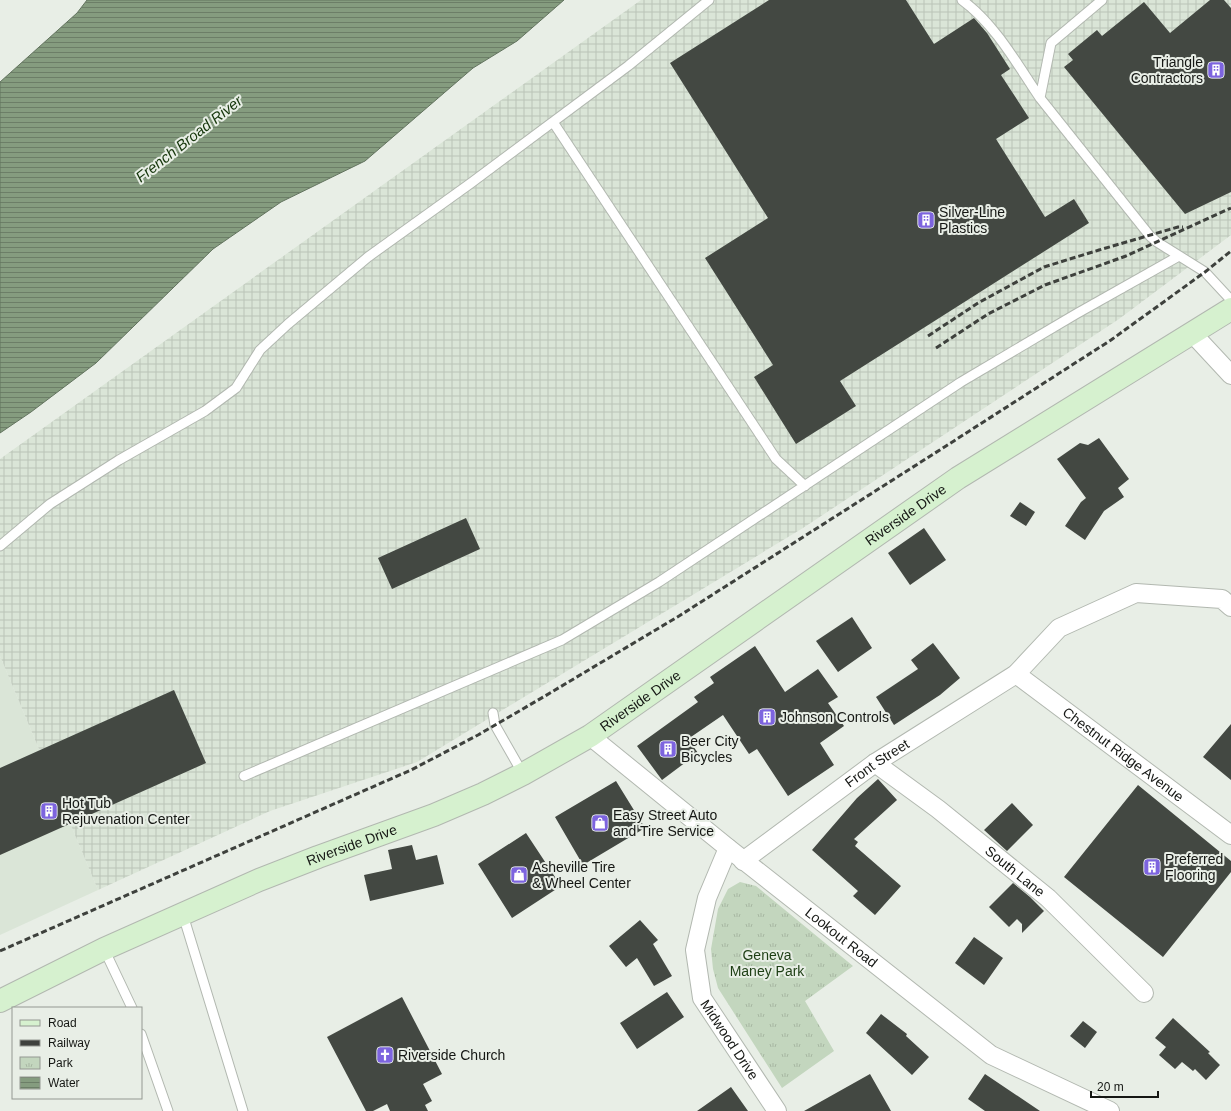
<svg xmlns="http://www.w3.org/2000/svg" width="1231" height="1111" viewBox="0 0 1231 1111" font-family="Helvetica,sans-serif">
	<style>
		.built { fill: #dae5d7 }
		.industrial { fill: url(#industrial-grid) }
		.park { fill: url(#park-tufts) }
		.water { fill: url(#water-rules); stroke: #63745f }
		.building { fill: #434842 }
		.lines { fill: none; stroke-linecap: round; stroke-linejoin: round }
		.service-casing { stroke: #b2b8b0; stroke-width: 11 }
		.minor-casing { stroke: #b2b8b0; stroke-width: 20 }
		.secondary-casing { stroke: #b2b8b0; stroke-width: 24 }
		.service { stroke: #fff; stroke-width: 9 }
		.minor { stroke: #fff; stroke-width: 18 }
		.secondary { stroke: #d6f1cf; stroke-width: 22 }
		.rail { stroke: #3e413d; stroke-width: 3; stroke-dasharray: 6 3; stroke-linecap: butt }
		.labels { text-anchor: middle; stroke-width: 4; stroke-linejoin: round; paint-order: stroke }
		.poi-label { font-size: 14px; fill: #151714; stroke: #e8eee6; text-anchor: start }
		.street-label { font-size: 14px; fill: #151714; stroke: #e8eee6 }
		.park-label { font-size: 14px; fill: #1d3e14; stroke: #e8eee6 }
		.water-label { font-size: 15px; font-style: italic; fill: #15360b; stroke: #e8eee6 }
	</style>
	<defs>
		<pattern id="industrial-grid" width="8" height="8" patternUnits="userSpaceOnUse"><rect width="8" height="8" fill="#dae5d7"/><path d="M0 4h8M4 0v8" fill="none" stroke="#bac4b8"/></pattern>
		<pattern id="park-tufts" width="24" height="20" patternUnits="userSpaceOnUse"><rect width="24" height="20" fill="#c3d6be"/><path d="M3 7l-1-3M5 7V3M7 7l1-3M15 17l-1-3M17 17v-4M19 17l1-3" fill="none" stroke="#a7b7a2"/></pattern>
		<pattern id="water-rules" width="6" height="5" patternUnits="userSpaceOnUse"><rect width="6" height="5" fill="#859c7f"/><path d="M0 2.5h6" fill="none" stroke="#6c7e67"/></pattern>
	</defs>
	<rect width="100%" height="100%" fill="#e8eee6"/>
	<path class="built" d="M0,656L98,890L0,935Z"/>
	<path class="industrial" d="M641,0H1231V235L1119,319L803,528L417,762L270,811L98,890L0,656V459Z"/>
	<path class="park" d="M740,882L756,886L853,966L805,1001L834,1051L782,1088L718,988L713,969L711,949L718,909L728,889Z"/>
	<path class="water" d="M87,0H564L517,41L473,68L365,161L281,202L213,249L96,363L31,412L0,433V82L77,13Z"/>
	<path class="building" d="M769,0H906L934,44L974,18L987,33L1010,69L1001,75L1029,118L996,139L1045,217L1074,199L1089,223L840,381L856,406L796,444L754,377L773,365L705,258L768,218L670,63Z
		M1210,0H1224L1231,8V192L1185,214L1064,67L1073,60L1068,54L1097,30L1102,36L1144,2L1170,33Z
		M1099,438L1129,479L1118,488L1124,497L1104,511L1085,540L1065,526L1081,502L1086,498L1057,459L1080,443L1088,445Z
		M1020,502L1035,512L1026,526L1010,516Z
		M466,518L480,549L392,589L378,558Z
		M924,528L946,560L910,585L888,553Z
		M852,617L872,648L838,672L816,641Z
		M933,643L960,678L940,695L894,725L876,697L918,669L911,660Z
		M755,646L785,692L818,669L838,697L828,703L844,726L820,743L834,765L788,796L757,749L749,754L723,715L688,739L698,753L662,780L637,746L698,702L694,697L714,683L710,677Z
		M174,690L206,763L0,855V768Z
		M1231,724V780L1203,757Z
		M878,779L897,800L854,839L858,842L855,846L901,886L875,915L853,896L858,891L812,850L857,798Z
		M616,781L645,828L583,865L555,817Z
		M1138,785L1231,861V872L1163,957L1064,877Z
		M1012,803L1033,825L1007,851L984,830Z
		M526,833L561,886L512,918L478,864Z
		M412,845L416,860L437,855L444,884L370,901L364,875L392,869L388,850Z
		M1013,883L1030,897L1044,911L1022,933V924L1017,919L1009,927L989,907Z
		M640,920L658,940L653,944L672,976L654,986L637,958L626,967L609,946Z
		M974,937L1003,958L984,985L955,963Z
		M667,992L684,1017L637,1049L620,1023Z
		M402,997L442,1074L423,1084L432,1101L425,1105L428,1111H390L387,1104L373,1111H366L327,1037Z
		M881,1014L907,1034L906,1036L929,1057L912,1075L866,1033Z
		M1173,1018L1210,1052L1208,1053L1220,1065L1206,1080L1195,1069L1193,1071L1182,1062L1175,1069L1159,1055L1166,1047L1155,1038Z
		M1083,1021L1097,1032L1085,1048L1070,1036Z
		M870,1074L891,1111H804Z
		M985,1074L1040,1111H985L968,1099Z
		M731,1087L748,1111H697Z"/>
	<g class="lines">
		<defs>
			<path id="service" d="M962,0C995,24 1017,64 1040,98
				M1102,0L1051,43L1040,98L1150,236L1157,242L1205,272L1231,300
				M553,122L776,459L805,486
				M0,546L50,504L119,460L205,411L236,388L260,350L288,324L368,257L471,183L628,66L709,0
				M493,713L495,725L523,774
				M244,776L562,640L659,582L961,382L1076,314L1179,256
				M183,915L243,1111
				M104,949L132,1008
				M141,1034L168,1111"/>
			<g id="minor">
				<path d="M1192,333L1231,375"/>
				<path id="s1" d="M1016,674L1231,835"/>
				<path id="s2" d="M590,736L728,848L991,1055L1110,1111"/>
				<path id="s3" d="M875,763L938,809L1048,898L1144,993"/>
				<path id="s4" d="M728,848L707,898L695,950L702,998L777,1111"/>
				<path id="s5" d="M743,861L875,763L1016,674L1059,628L1136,593L1222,599L1231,607"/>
			</g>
			<g id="secondary">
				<path id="s6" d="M0,1001L104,949L259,880L318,857L434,815L483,794L523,774L590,736L958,478L1231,309"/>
			</g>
		</defs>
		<use href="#service" class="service-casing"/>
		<use href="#minor" class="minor-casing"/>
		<use href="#secondary" class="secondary-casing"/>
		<use href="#service" class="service"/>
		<use href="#minor" class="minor"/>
		<use href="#secondary" class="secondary"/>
		<path class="rail" d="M928,336L978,303L1044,267L1099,250L1178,227H1183
			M936,348L988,314L1045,285L1126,256L1231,208
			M0,951L411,770L478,735L545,696L679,616L946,446L1111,340L1205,272L1231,251"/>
	</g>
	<defs>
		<symbol id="building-square" viewBox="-11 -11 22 22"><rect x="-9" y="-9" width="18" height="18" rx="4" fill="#7d64df" stroke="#e8eee6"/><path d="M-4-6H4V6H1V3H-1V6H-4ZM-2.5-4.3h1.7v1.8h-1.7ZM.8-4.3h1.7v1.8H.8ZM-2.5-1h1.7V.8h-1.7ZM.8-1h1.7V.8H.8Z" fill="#fff"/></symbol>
		<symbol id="shop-square" viewBox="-11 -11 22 22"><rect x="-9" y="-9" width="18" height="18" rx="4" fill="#7d64df" stroke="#e8eee6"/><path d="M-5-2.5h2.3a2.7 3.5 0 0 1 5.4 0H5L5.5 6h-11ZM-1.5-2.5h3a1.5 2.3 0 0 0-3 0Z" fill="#fff"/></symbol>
		<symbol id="church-square" viewBox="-11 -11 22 22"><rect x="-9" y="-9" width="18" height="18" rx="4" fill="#7d64df" stroke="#e8eee6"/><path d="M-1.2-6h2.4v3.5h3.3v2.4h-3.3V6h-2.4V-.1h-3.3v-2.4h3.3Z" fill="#fff"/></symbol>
	</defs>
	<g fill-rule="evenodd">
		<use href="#building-square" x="1206" y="60" width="20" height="20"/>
		<use href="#building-square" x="916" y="210" width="20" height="20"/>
		<use href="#building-square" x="757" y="707" width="20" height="20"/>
		<use href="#building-square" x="658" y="739" width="20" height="20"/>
		<use href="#building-square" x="39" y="801" width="20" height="20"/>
		<use href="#shop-square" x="590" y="813" width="20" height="20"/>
		<use href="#building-square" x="1142" y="857" width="20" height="20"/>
		<use href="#shop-square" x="509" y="865" width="20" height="20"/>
		<use href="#church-square" x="375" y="1045" width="20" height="20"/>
	</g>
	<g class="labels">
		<g class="poi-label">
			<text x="1203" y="67" text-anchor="end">Triangle<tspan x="1203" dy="16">Contractors</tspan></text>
			<text x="939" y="217">Silver-Line<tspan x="939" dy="16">Plastics</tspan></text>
			<text x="780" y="722">Johnson Controls</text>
			<text x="681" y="746">Beer City<tspan x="681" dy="16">Bicycles</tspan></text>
			<text x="62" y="808">Hot Tub<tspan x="62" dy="16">Rejuvenation Center</tspan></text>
			<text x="613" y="820">Easy Street Auto<tspan x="613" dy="16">and Tire Service</tspan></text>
			<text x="1165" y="864">Preferred<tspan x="1165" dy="16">Flooring</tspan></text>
			<text x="532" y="872">Asheville Tire<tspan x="532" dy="16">&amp; Wheel Center</tspan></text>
			<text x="398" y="1060">Riverside Church</text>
		</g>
		<g class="street-label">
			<text dy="5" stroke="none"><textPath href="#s6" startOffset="1033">Riverside Drive</textPath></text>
			<text dy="5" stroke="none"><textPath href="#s6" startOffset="709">Riverside Drive</textPath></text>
			<text dy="5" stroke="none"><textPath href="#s1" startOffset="134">Chestnut Ridge Avenue</textPath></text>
			<text dy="5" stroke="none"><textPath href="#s5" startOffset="166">Front Street</textPath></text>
			<text dy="5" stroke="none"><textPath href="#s6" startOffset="385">Riverside Drive</textPath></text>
			<text dy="5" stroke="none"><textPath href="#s3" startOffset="177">South Lane</textPath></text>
			<text dy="5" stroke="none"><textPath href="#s2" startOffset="322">Lookout Road</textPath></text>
			<text dy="5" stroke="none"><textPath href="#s4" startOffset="206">Midwood Drive</textPath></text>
		</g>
		<g class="park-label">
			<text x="767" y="960">Geneva<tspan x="767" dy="16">Maney Park</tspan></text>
		</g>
		<g class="water-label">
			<text transform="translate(189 139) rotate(-38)" y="5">French Broad River</text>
		</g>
	</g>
	<rect x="12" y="1007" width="130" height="92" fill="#e8eee6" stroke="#949892"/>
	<rect x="20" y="1020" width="20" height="6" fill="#d6f1cf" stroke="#949892"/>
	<text x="48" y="1027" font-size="12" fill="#151714">Road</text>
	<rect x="20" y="1040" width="20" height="6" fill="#3e413d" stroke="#949892"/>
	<text x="48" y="1047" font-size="12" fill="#151714">Railway</text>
	<rect x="20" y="1057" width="20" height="12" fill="url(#park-tufts)" stroke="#949892"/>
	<text x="48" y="1067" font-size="12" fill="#151714">Park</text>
	<rect x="20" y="1077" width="20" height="12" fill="url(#water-rules)" stroke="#949892"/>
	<text x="48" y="1087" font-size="12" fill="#151714">Water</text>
	<path d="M1091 1091v6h67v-6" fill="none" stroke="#151714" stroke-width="2"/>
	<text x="1097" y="1091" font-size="12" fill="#151714" stroke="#e8eee6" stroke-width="3" paint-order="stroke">20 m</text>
</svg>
